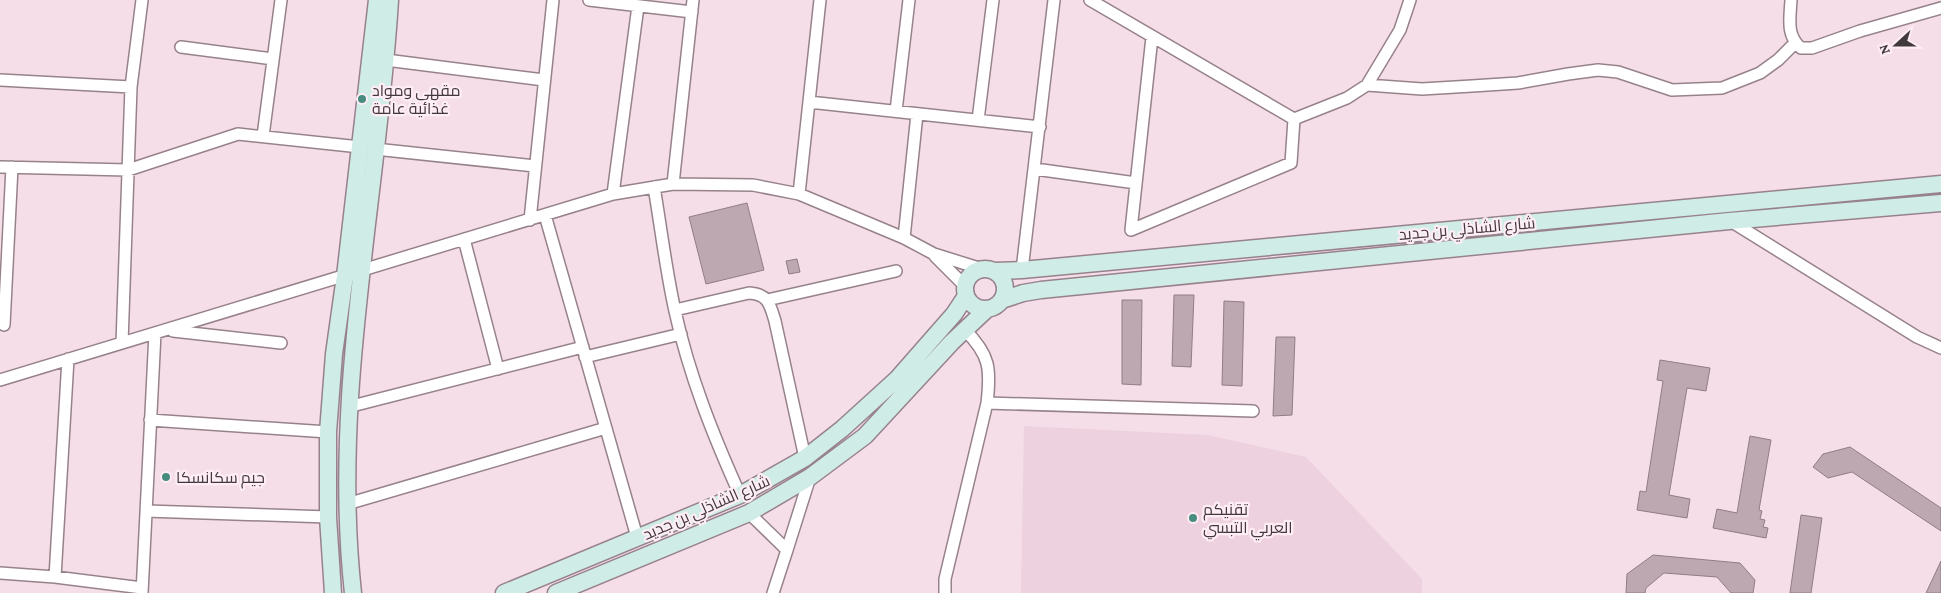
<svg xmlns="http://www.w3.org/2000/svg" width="1941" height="593" viewBox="0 0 1941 593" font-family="'Crimson Pro',Cairo,serif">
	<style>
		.built { fill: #eed1df }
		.building { fill: #bda7b1; stroke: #917d86 }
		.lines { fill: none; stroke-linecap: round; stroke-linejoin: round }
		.street-casing { stroke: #97828c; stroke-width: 14 }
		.secondary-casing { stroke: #97828c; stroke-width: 19 }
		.street { stroke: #fff; stroke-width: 11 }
		.secondary { stroke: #cfece7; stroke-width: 16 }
		.poi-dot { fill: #488c80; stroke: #ffedf5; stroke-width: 2 }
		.labels { text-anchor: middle; stroke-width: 4.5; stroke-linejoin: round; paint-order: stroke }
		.poi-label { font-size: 16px; fill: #42393d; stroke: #ffedf5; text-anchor: start }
		.street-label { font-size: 16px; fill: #42393d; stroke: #ffedf5 }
	</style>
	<rect width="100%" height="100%" fill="#f5dee8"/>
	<path class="built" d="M1024,426L1208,435L1306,457L1422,579V593H1021Z"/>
	<path class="building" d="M747,203L764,270L706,284L689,217Z
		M797,259L800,272L789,274L786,261Z
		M1174,295H1194L1191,367L1172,366Z
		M1122,300H1142L1141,385L1122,384Z
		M1224,301L1244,302L1242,386L1222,385Z
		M1276,337H1295L1292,415L1273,416Z
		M1660,360L1710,368L1706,391L1687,388L1669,495L1690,499L1687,518L1637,510L1640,491L1646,492L1663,381L1657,380Z
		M1750,436L1771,440L1759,510L1762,511L1760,519L1765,520L1763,527L1768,528L1766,538L1713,528L1717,509L1737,513Z
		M1850,447L1941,508V531L1852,472L1828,478L1813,467L1823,454Z
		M1801,515L1822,518L1811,593H1790Z
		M1653,555L1740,563L1755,580L1753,593H1731L1717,577L1664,573L1646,588L1645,593H1626L1627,574Z
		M1941,561V593H1926Z"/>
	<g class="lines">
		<defs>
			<path id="street" d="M589,0L692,12
				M1090,0L1294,119
				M1791,0C1790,18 1786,36 1801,48H1812L1860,31L1941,8
				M1152,37L1131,230L1291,163L1294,119
				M181,47L273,59
				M386,60L544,80
				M0,80L131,87
				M1367,85L1422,89L1472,86L1518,83L1568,74L1598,70L1618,72L1672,90L1722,88L1760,73L1778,60L1795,43
				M809,102L1040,127
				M896,111L909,0
				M1294,119L1347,98L1367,85L1400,30L1410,0
				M978,120L993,0
				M263,136L281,0
				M375,149L535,166
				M0,167L128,170L238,134L360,147
				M1035,169L1136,183
				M673,184L693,0
				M654,187C661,228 666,271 675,311C689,375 713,435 740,495
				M613,194L638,6
				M799,194L820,0
				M545,215L637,537
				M530,220L553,0
				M1729,220L1917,337L1941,348
				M904,238L917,114
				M464,239L498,369
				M935,256L965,286
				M1022,270L1054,0
				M767,300L896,271
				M675,310L749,293C768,294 770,304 775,321L805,458
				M4,325L12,167
				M173,331L281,343
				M122,343L131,87L142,0
				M585,357L681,334
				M0,380L613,194L673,184L753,185L799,194L904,238L934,254L982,269
				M987,403L1253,411
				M348,407L583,347
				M150,420L328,432
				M347,504L606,428
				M146,511L328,517
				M749,513L787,550L810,477
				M0,573L55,577L142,588
				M55,577L68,359
				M142,593L155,333
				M773,593L787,550
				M945,593V579L987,403C991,369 990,355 965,330"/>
			<path id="secondary" d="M965 289a20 20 0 1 1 40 0a20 20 0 1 1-40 0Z
				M994,271L1022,270L1941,184
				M1002,300L1023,293L1041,290L1729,221L1941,203
				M333,593L328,517V432L334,354L345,276L377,0
				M353,593C331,394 378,198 390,0
				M504,593L740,495L805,458L842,429L897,379L954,314L966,296
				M556,593L749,513L810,477L865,436L952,342L986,310"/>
		</defs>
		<use href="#street" class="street-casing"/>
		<use href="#secondary" class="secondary-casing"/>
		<use href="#street" class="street"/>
		<use href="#secondary" class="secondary"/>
	</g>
	<g class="poi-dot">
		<circle cx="362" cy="99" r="5"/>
		<circle cx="166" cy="477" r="5"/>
		<circle cx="1193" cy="518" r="5"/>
	</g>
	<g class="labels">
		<g class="poi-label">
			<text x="372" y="96">مقهى ومواد<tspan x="372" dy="18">غذائية عامة</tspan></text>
			<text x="176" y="483">جيم سكانسكا</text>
			<text x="1203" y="515">تقنيكم<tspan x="1203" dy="18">العربي التبسي</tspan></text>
		</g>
		<g class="street-label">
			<text transform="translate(1467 228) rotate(-5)" y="6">شارع الشاذلي بن جديد</text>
			<text transform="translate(706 507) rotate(-24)" y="6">شارع الشاذلي بن جديد</text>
		</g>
	</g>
	<g transform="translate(1896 45) rotate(249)" stroke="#ffedf5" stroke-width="4" paint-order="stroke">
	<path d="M0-4L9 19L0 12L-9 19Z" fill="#42393d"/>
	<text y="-8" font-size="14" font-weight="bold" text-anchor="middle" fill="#42393d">N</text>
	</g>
</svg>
